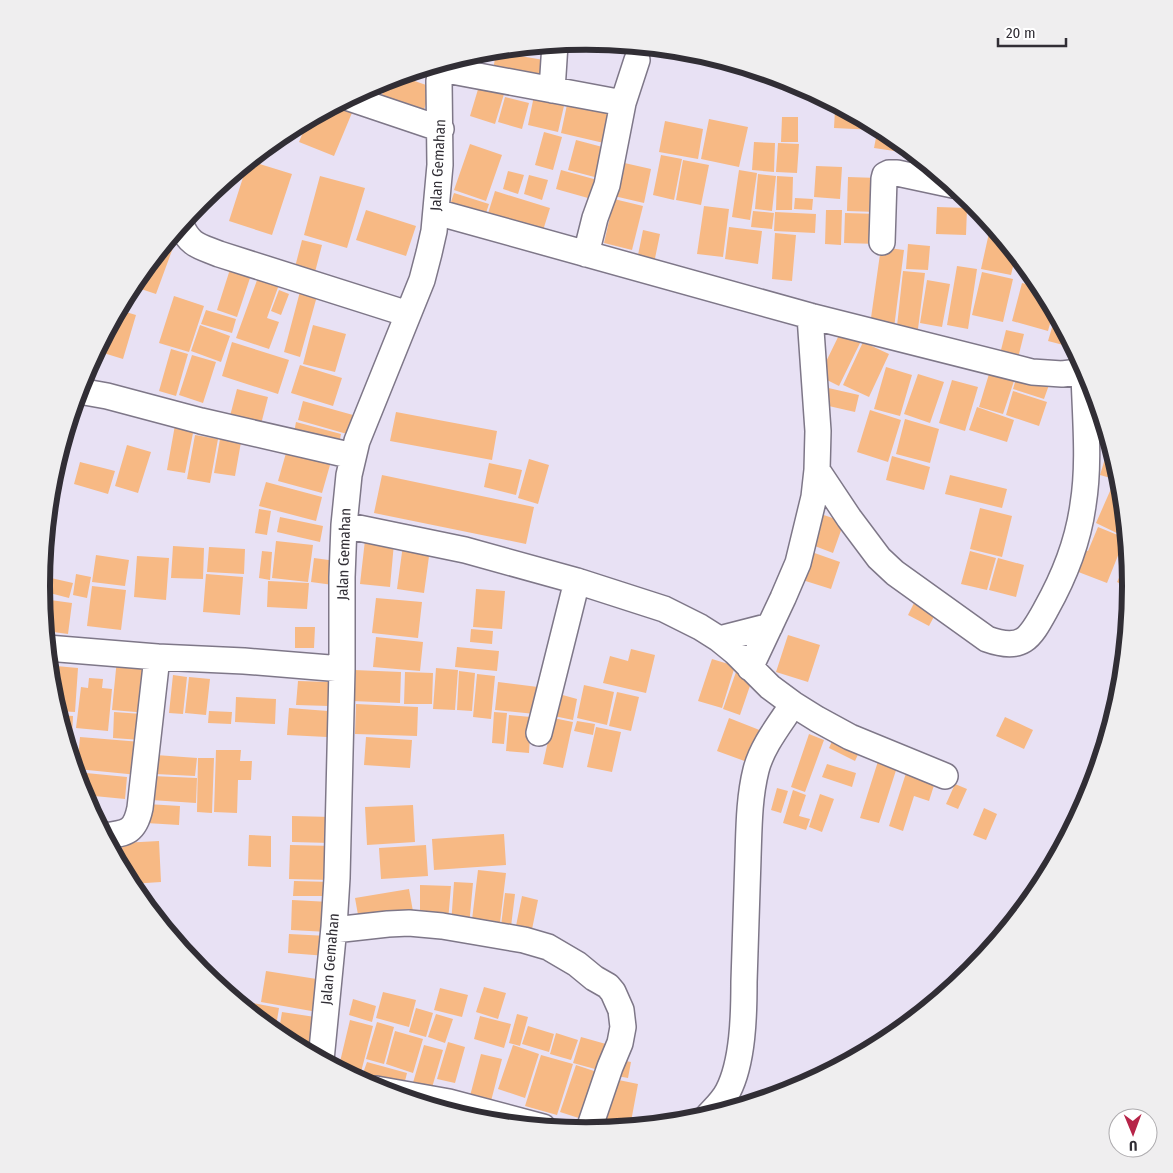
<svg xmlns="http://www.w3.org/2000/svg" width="1173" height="1173" viewBox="0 0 1173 1173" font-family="'Fira Sans Condensed',sans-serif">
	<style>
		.building { fill: #f7b984 }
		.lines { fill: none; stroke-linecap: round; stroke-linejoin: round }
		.street-casing { stroke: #7e7788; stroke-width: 28 }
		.street { stroke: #fff; stroke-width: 25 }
		.labels { text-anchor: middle; stroke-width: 5; stroke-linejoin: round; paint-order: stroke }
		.street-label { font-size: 15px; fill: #312e35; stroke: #fff }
		.rim { fill: none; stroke: #312e35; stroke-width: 6 }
	</style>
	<rect width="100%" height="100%" fill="#e8e1f4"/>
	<path class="building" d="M637,46L660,49L659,55L636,49Z
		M496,52L544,60L539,86L492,77Z
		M400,76L432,87L422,115L380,101L387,80Z
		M479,86L504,94L495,124L470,116Z
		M535,91L566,97L558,132L528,125Z
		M820,96L839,106L841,107L819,106Z
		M505,97L529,103L522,129L498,122Z
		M568,100L615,111L608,144L561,133Z
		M341,103L354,108L334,156L299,142L308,120Z
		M835,110H847L875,125V130L834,128Z
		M782,117H798V142H781Z
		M709,119L748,127L739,167L701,159Z
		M665,121L703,129L698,159L659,152Z
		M878,127L890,133L915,154L874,148Z
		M544,132L562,137L553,170L535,165Z
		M576,140L610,149L602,179L568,170Z
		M754,142L775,143L774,172L752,170Z
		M778,143L799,144L797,173L776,172Z
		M470,144L502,155L486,201L454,190Z
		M661,155L682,159L674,200L653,195Z
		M683,160L709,165L701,205L676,200Z
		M250,161L292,174L272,235L229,221L248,162Z
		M620,162L651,169L644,203L614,196Z
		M816,166L842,167L840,199L814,197Z
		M561,170L601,181L595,200L556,189Z
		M739,170L757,173L750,220L732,217Z
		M508,171L524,175L518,194L503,189Z
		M758,174L776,176L772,211L755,209Z
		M529,175L548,180L542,200L524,194Z
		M320,176L365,188L347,248L304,235Z
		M777,176L793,177L792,210H776Z
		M848,177L878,178L877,212L847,211Z
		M495,191L550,208L540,240L485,223Z
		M454,193L489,204L483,222L448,211Z
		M795,198L813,199L812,210L794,209Z
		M614,199L643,206L632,250L604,243Z
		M704,206L729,209L723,257L697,254Z
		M937,207L967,208L966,235L936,234Z
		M366,210L416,226L406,256L356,240Z
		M826,210H842L841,245L825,244Z
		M753,211L774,213L772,229L751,227Z
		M775,212L816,214L815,233L774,231Z
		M845,213L878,214L877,244L844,243Z
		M991,224L1016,254L1011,275L981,269Z
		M729,227L762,231L758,264L725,259Z
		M643,230L660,234L653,268L636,265Z
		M775,233L796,235L792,281L772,279Z
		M302,240L322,245L314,276L294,271Z
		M167,243L174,245L156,294L132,286Z
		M908,244L930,246L928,270L906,269Z
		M881,247L904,250L894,328L870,325Z
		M232,263L253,269L237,317L217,310Z
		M957,266L977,269L968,329L947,325Z
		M1027,267L1032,274L1035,277L1025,275Z
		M903,271L925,273L918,329L897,326Z
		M260,272L281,279L267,318L279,322L269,349L236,338Z
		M982,272L1013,279L1003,322L972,315Z
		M927,280L950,284L942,327L920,323Z
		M1022,283L1042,288L1054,309L1048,331L1012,321Z
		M302,284L319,289L300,357L284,352Z
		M279,290L289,294L281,315L271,311Z
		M174,296L204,306L189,352L159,343Z
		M119,310L136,315L123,359L97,351Z
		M206,310L236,319L232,333L201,324Z
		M1056,314L1072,344L1071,347L1048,341Z
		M200,325L230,336L221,362L191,351Z
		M313,325L346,334L335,372L303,364Z
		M1006,330L1024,334L1018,358L1000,354Z
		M841,331L861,341L839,386L819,376Z
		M232,342L289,360L278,394L222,376Z
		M863,342L889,354L869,397L843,385Z
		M171,349L188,354L176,396L159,391Z
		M192,355L216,362L203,403L179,395Z
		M992,364L1017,372L1003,414L979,407Z
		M300,365L342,378L333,406L291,393Z
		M886,367L912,375L900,416L874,409Z
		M1018,372L1050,382L1044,399L1013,389Z
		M918,374L944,382L930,423L904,414Z
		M952,380L978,387L965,431L939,423Z
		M824,387L859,395L855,412L820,404Z
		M237,389L268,397L260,428L229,420Z
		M1013,391L1047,402L1039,426L1006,415Z
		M303,401L353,415L347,434L298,420Z
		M977,407L1014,420L1007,442L969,430Z
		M870,410L901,420L888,462L857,452Z
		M396,412L497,431L492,460L390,441Z
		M905,419L939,429L930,463L896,454Z
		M296,422L341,434L338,449L293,438Z
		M175,425L194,428L185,473L167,470Z
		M195,435L218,439L210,483L187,479Z
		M220,439L241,442L235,476L214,473Z
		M1110,442L1121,480V481L1100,475Z
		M127,445L151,452L138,493L115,486Z
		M288,446L332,458L322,493L278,481Z
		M892,456L930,467L924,490L886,480Z
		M529,459L549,465L538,504L518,498Z
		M80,462L115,471L108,494L74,484Z
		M489,463L522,470L516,495L484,487Z
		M382,475L534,507L526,544L374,513Z
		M950,475L1007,489L1002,508L945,494Z
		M266,482L322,497L316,521L259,506Z
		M1114,482L1122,485L1127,534L1125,537L1096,523Z
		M980,508L1012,516L1002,557L970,549Z
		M259,509L271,511L267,535L255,533Z
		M818,513L844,522L833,553L807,543Z
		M280,517L323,526L320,542L277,532Z
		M1098,527L1125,538L1107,583L1068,568L1077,546L1088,551Z
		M365,540L394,543L390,587L360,584Z
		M276,541L313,545L308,582L272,578Z
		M403,545L430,549L424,593L397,589Z
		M173,546L204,548L203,579L171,578Z
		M209,547L245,549L244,574L207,572Z
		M806,550L840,562L831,589L796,578Z
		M262,551L272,552L270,580L259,578Z
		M970,551L996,558L987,590L961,584Z
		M96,555L129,560L125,586L92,582Z
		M137,556L169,558L166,600L134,597Z
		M1129,557L1132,587L1131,589L1117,582Z
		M314,558L336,561L333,585L311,582Z
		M998,558L1024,565L1016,597L989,590Z
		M76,574L91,577L87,598L73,595Z
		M206,574L243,577L240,615L203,612Z
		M42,576L73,583L69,598L42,591Z
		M268,581L309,583L307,609L267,607Z
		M92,586L126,590L121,630L87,626Z
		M476,589L505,591L502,629L473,627Z
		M918,595L939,607L929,626L908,615Z
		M376,598L422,602L418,638L372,633Z
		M43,599L72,603L68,634L46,631Z
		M295,627H315L314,648H295Z
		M471,629L493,631L492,644L470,642Z
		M788,635L820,645L808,682L776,672Z
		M376,637L423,642L420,671L373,667Z
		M457,647L499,651L497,671L455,667Z
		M631,649L655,655L646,693L603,683L610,656L628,661Z
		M117,659L153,662L148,713L112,710Z
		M712,659L735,666L722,708L698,701Z
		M56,666L78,668L75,712L57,711L54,700Z
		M49,668H52L51,680H50Z
		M436,668L458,670L455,710L433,709Z
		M354,670L401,672L400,703L352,701Z
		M459,671L475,673L472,711L457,710Z
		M405,672L433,673L432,704H404Z
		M736,672L753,677L740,715L723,709Z
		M477,674L495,676L491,719L473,717Z
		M173,675L187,677L183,714L169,713Z
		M189,677L210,679L206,715L185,713Z
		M89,678L103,679L102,688L112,689L108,731L76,728L81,687L88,688Z
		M298,681L331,682L329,706L296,705Z
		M498,682L538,687L535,714L495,710Z
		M584,685L614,692L607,725L577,718Z
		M617,692L639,697L631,731L609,726Z
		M559,694L577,699L573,720L554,716Z
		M236,697L276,699L275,724L235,722Z
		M356,704L418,707L417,736L355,734Z
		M289,708L328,711L327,737L287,735Z
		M209,711L232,712L231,724L208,723Z
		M114,712L142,714L141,740L113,738Z
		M494,712L507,713L504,744L492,743Z
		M58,715L73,716L71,756Z
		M509,715L531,717L529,753L506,751Z
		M1005,717L1033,730L1024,749L996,736Z
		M553,718L573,722L563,768L543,764Z
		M729,718L762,731L750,763L717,751Z
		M577,721L595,724L593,735L574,731Z
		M596,727L621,732L612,772L587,767Z
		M809,734L824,740L805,792L791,787Z
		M835,735L861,748L855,761L829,748Z
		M80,737L141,742L138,775L77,769Z
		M366,737L412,740L410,768L364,765Z
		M216,750H241L240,761H252L251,780H238L237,813L214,812Z
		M156,755L197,758L195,776L155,774Z
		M880,755L899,761L879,823L860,818Z
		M198,758H214L212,813L197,812Z
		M827,764L856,773L852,787L822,777Z
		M907,770L936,779L929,801L914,796L903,831L889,826Z
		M86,773L127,777L125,799L84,795Z
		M152,776L197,778L196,803L151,800Z
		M955,784L967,789L958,809L946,804Z
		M777,788L788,791L781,813L771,810Z
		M793,790L806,795L799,816L810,819L806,830L783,823Z
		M820,794L834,799L822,832L809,827Z
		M147,804L180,806L179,825L146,823Z
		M413,805L415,842L367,845L365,807Z
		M984,808L997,814L986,840L973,835Z
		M292,816L332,817L331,843L292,842Z
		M504,834L506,865L434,870L432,839Z
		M249,835L271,836V867L248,866Z
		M159,841L161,882L130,884L123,871L122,843Z
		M290,845L334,846L333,880L289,879Z
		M426,845L428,876L381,879L379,848Z
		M478,870L506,873L499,931L471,928Z
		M294,881L331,882V896H293Z
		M454,882L473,883L469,926L451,925Z
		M420,885L451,886L448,921L420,918Z
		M409,889L414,917L360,926L355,898Z
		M505,893L515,894L510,935L500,934Z
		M522,896L538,900L530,939L514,936Z
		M292,900L330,902L328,932L291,930Z
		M289,934L328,936L327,956L288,953Z
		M266,971L323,980L317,1012L261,1002Z
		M202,973L216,975L214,983L204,975Z
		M484,987L506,993L498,1019L476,1012Z
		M440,988L468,995L462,1017L434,1010Z
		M383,992L416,1000L409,1027L376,1018Z
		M353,999L376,1006L372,1022L349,1015Z
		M253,1003L279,1008L275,1033L251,1013Z
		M416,1008L433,1013L426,1037L409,1032Z
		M282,1012L315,1017L309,1053L283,1040L278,1036Z
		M436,1014L453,1019L445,1043L428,1037Z
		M517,1014L528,1017L520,1046L509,1043Z
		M480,1016L511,1024L504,1048L474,1039Z
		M350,1020L373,1026L361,1072L339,1066Z
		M377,1022L394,1027L384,1064L366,1059Z
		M528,1026L554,1034L549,1052L522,1044Z
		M395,1031L423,1039L413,1073L386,1064Z
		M556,1033L578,1040L571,1060L550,1054Z
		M581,1037L613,1046L606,1072L573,1063Z
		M448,1042L465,1047L455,1083L437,1079Z
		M424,1045L443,1050L431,1091L412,1086Z
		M513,1045L539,1054L525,1098L498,1089Z
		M481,1054L502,1059L491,1101L470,1096Z
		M541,1055L573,1064L557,1115L525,1106Z
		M615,1059L631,1062L628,1078L612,1075Z
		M367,1062L407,1073L404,1085L363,1073Z
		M576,1065L600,1073L585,1120L560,1112Z
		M609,1078L638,1084L630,1127L616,1129L600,1126Z"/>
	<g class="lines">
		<defs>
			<path id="street" d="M441,69L623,103
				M552,90L555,44
				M349,98L441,129
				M436,212L810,316L1032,372L1062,374L1087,371
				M181,225C190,246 200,246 219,254L408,314
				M882,242L884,179L885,175L889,173H897L953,185
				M586,254L595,218L607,185L623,103L637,60
				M79,391L107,396L201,421L353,456
				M817,470L849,518L879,558L895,573L987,639C1023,652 1030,638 1046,609C1064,577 1078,542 1083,505C1090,462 1085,416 1084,372
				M344,525L465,550L577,581L664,609L700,627L719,639L735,652L770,687L793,704L817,719L850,737L945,776
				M719,639L770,626
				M47,648L157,657L244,661L342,669
				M750,668L783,598L798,563L814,497L817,470L818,431L810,316
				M539,733L577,581
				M105,836C127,833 135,832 140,808L157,657
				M334,930L388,924L409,923L442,926L524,940L548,947L577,964L594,978L608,986L613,992L621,1010L623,1027L620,1043L610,1067L588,1132
				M321,1060L334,927L337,878L342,669V577L344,525L349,475L357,441L422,280L429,253L434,231L440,165L439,81L442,63
				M376,1089L449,1102L543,1127
				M707,1117C714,1109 723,1101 728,1091C743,1062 744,1015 744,982C745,941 747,899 748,857C749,828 749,798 756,770C762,746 780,724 793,704"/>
		</defs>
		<use href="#street" class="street-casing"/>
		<use href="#street" class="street"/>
	</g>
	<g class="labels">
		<g class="street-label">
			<text transform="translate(438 165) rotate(-87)" y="5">Jalan Gemahan</text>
			<text transform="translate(344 554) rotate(-88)" y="5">Jalan Gemahan</text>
			<text transform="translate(330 959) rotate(-85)" y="5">Jalan Gemahan</text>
		</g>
	</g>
	<path d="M0 0H1173V1173H0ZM50 586a536 536 0 1 1 1072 0a536 536 0 1 1-1072 0Z" fill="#efeeef" fill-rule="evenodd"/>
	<path class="rim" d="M50 586a536 536 0 1 1 1072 0a536 536 0 1 1-1072 0Z"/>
	<g transform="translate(1133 1133) rotate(179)"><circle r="24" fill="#ffffff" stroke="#adabae"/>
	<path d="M0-4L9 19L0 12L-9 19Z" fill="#b62448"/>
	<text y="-8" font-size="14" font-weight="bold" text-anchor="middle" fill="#312e35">U</text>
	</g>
	<path d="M998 38v8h68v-8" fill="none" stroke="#312e35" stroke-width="2.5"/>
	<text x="1006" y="38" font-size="15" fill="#312e35" stroke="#ffffff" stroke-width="4" paint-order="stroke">20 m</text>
</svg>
